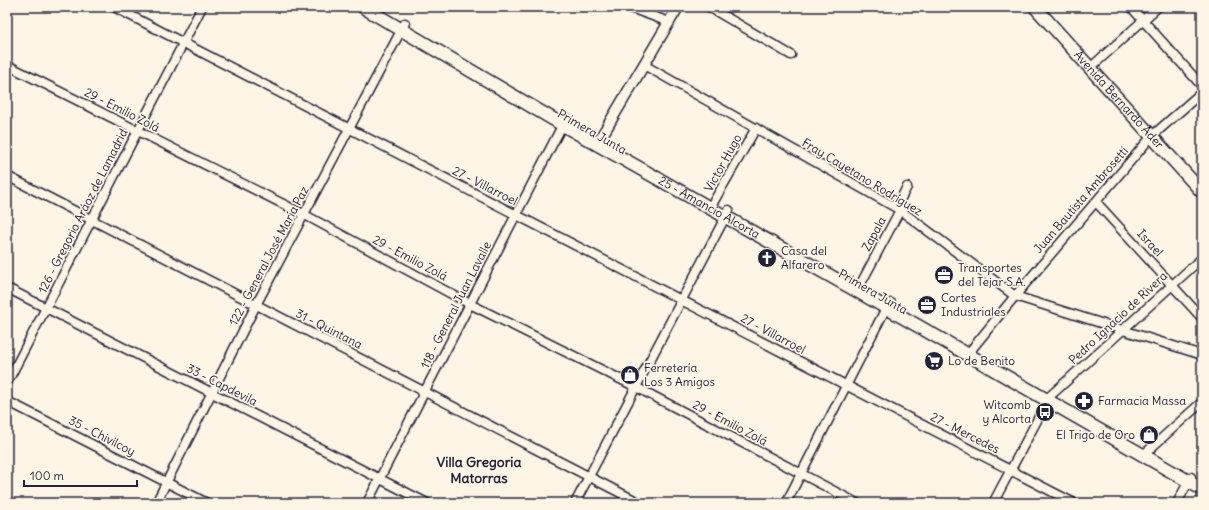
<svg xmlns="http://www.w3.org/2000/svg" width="1209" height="510" viewBox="0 0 1209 510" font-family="Delius,sans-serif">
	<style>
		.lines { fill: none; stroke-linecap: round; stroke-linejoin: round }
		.minor-casing { stroke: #22223b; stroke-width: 11 }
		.tertiary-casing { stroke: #22223b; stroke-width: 13 }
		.secondary-casing { stroke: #22223b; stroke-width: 15 }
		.minor { stroke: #fcf5e5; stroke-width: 8 }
		.tertiary { stroke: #fcf5e5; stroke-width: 10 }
		.secondary { stroke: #fcf5e5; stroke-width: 12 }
		.labels { text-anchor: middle; stroke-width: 3.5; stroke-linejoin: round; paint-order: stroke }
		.street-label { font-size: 12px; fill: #22223b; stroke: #fcf5e5 }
		.poi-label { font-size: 12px; fill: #22223b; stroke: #fcf5e5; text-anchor: start }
		.quarter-label { font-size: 14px; font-weight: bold; fill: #22223b; stroke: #fcf5e5 }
	</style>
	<rect width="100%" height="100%" fill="#fcf5e5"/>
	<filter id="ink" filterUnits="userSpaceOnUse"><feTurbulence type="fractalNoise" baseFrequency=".025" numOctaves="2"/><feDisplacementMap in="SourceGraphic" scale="8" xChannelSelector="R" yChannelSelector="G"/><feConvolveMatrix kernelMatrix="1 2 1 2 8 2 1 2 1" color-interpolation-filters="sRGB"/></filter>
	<g filter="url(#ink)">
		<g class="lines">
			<defs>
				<path id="minor" d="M114,7L1074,503
					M628,7L669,22
					M709,7L791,55
					M1131,7L1202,86
					M7,65L305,215L470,304L636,387L857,503
					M644,65L900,210L1015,296L1202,355
					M1090,68L1158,7
					M7,176L640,503
					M1096,202L1202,318
					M710,208L756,128
					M7,288L427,503
					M857,291L900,210L899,202L907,187
					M967,355L1015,296L1152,136L1202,92
					M7,383L202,7
					M7,401L207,503
					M1142,456L1202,402
					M156,503L256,305L405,23
					M367,503L566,118
					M575,503L729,210
					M786,503L886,308L891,303
					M993,503L1050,396L1202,258
					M1177,503L1191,477"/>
				<path id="tertiary" d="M597,144L678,7"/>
				<g id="secondary">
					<path id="s1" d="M363,7L563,125L857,291L1202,489"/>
					<path id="s2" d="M1035,7L1202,192"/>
				</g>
			</defs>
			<use href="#minor" class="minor-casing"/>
			<use href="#tertiary" class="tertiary-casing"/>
			<use href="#secondary" class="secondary-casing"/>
			<use href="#minor" class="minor"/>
			<use href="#tertiary" class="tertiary"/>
			<use href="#secondary" class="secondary"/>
		</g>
	</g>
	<defs>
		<symbol id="church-disc" viewBox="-11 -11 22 22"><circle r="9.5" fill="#22223b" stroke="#fcf5e5"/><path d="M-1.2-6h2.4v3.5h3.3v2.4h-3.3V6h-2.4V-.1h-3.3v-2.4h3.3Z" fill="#fff"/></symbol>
		<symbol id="office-disc" viewBox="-11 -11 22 22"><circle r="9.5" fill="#22223b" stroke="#fcf5e5"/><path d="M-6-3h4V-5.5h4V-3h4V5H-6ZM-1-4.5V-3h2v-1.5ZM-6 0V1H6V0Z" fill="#fff"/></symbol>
		<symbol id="supermarket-disc" viewBox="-11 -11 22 22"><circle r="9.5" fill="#22223b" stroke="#fcf5e5"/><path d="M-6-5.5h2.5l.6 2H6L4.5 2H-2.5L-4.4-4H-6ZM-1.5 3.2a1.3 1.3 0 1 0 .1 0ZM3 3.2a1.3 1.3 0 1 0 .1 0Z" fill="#fff"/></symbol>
		<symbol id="shop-disc" viewBox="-11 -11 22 22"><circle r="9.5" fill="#22223b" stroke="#fcf5e5"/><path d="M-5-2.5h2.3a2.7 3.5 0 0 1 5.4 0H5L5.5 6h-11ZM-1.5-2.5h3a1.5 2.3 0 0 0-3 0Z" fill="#fff"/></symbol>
		<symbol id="pharmacy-disc" viewBox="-11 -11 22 22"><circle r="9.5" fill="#22223b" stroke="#fcf5e5"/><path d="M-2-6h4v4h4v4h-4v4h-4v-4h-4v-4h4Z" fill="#fff"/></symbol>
		<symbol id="bus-disc" viewBox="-11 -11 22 22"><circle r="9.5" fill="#22223b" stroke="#fcf5e5"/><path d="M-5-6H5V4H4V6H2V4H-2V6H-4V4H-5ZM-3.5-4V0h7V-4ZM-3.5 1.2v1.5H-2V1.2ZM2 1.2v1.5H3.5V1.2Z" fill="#fff"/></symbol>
	</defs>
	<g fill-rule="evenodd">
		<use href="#church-disc" x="756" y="247" width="22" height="22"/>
		<use href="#office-disc" x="933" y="264" width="22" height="22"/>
		<use href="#office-disc" x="916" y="294" width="22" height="22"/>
		<use href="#supermarket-disc" x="923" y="350" width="22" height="22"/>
		<use href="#shop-disc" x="619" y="364" width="22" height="22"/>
		<use href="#pharmacy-disc" x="1073" y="390" width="22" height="22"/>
		<use href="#bus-disc" x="1034" y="401" width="22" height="22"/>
		<use href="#shop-disc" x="1138" y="424" width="22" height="22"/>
	</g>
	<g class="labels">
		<g class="street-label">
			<text dy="4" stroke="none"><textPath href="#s2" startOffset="125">Avenida Bernardo Ader</textPath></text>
			<text transform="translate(122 110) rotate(27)" y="4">29 - Emilio Zolá</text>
			<text transform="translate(592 132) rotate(30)" y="4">Primera Junta</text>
			<text transform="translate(723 163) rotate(-61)" y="4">Victor Hugo</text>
			<text transform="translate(862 177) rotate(31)" y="4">Fray Cayetano Rodríguez</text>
			<text transform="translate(485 186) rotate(27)" y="4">27 - Villarroel</text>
			<text transform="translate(1081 200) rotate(-49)" y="4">Juan Bautista Ambrosetti</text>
			<text dy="4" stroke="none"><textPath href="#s1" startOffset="400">25 - Amancio Alcorta</textPath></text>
			<text transform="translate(83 211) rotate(-63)" y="4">126 - Gregorio Aráoz de Lamadrid</text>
			<text transform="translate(874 234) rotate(-62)" y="4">Zapala</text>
			<text transform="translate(1150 243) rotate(48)" y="4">Israel</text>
			<text transform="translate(269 256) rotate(-62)" y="4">122 - General José María Paz</text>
			<text transform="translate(410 258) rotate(28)" y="4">29 - Emilio Zolá</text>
			<text transform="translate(873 292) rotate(30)" y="4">Primera Junta</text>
			<text transform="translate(456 305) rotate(-63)" y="4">118 - General Juan Lavalle</text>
			<text transform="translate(1118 318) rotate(-43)" y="4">Pedro Ignacio de Rivera</text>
			<text transform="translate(329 329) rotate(27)" y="4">31 - Quintana</text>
			<text transform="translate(773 334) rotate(28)" y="4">27 - Villarroel</text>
			<text transform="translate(222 385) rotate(27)" y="4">33 - Capdevila</text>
			<text transform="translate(730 423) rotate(28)" y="4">29 - Emilio Zolá</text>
			<text transform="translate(965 433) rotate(27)" y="4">27 - Mercedes</text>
			<text transform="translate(102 436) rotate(27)" y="4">35 - Chivilcoy</text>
		</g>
		<g class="poi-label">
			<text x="781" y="255">Casa del<tspan x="781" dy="14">Alfarero</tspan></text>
			<text x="958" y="272">Transportes<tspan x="958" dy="14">del Tejar S.A.</tspan></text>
			<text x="941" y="302">Cortes<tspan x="941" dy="14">Industriales</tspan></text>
			<text x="948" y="365">Lo de Benito</text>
			<text x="644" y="372">Ferretería<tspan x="644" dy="14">Los 3 Amigos</tspan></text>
			<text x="1098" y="405">Farmacia Massa</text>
			<text x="1031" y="409" text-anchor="end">Witcomb<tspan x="1031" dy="14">y Alcorta</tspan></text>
			<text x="1135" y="439" text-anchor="end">El Trigo de Oro</text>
		</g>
		<g class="quarter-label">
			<text x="479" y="467">Villa Gregoria<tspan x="479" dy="16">Matorras</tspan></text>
		</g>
	</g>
	<rect width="1209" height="510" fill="none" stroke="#fcf5e5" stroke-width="24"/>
	<rect x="12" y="12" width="1185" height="486" fill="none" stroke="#22223b" stroke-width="1.5" filter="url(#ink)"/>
	<path d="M24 480v6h113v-6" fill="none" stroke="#22223b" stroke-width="2"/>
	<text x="30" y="480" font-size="12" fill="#22223b" stroke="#fcf5e5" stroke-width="3" paint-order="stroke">100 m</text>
</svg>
